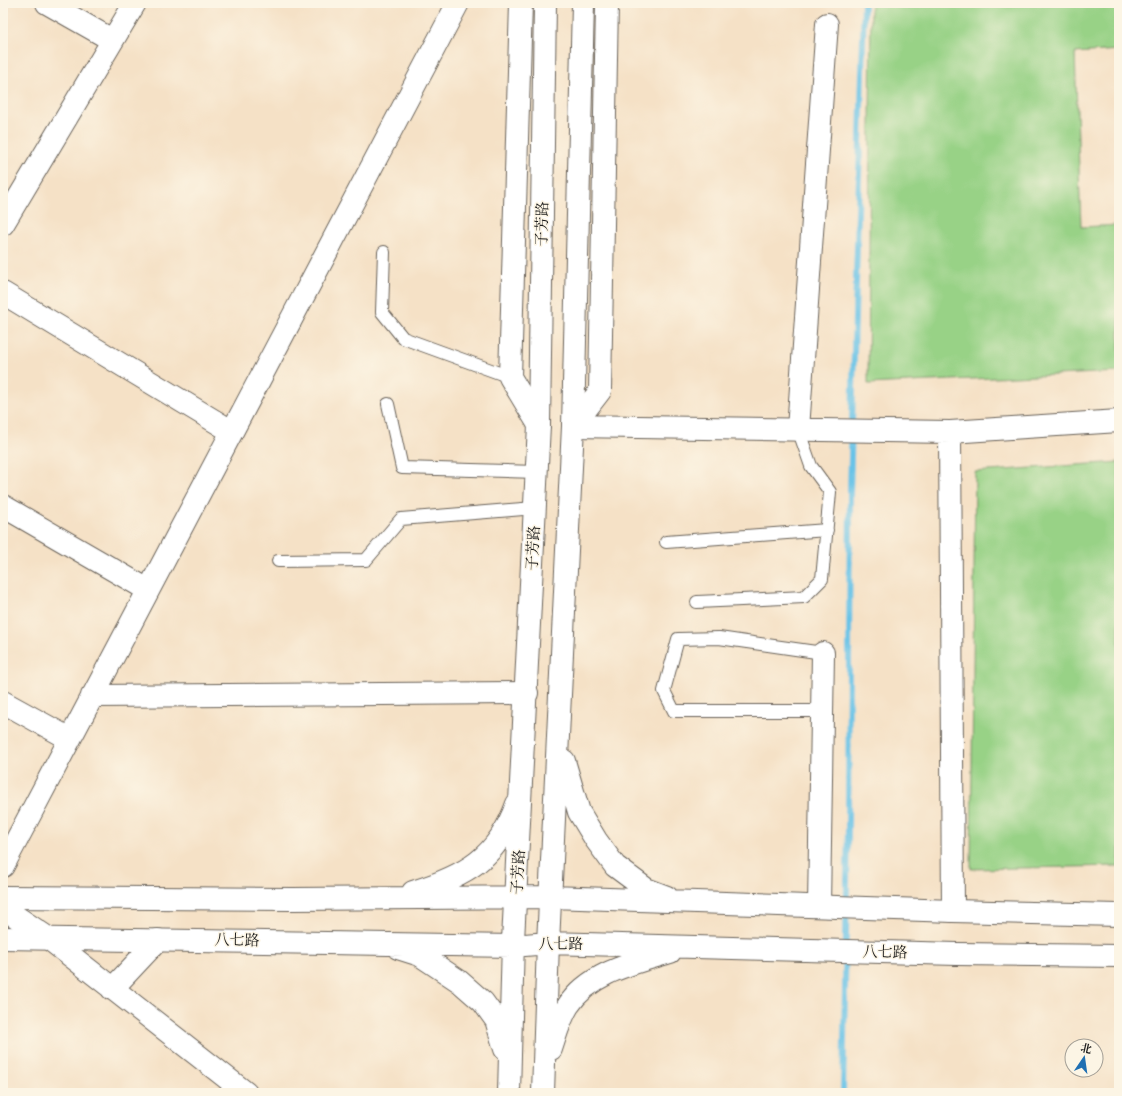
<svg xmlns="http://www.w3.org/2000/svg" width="1122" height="1096" viewBox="0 0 1122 1096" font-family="'Sorts Mill Goudy','Noto Serif SC',serif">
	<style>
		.green { fill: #98d286; stroke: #5a7751 }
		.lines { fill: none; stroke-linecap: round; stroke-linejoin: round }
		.stream { stroke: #69c3e7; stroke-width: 6 }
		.lane-casing { stroke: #686158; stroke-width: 14 }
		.street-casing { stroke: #686158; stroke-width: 24 }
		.secondary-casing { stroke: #686158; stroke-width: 24 }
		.lane { stroke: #fff; stroke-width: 12 }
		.street { stroke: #fff; stroke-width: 22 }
		.secondary { stroke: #fff; stroke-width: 22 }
		.labels { text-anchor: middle; stroke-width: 3; stroke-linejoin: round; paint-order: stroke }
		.street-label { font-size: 15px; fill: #1c1c1c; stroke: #fcf5e5 }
	</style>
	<rect width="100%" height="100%" fill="#fcf5e5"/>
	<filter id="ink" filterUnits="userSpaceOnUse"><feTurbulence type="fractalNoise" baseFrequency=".025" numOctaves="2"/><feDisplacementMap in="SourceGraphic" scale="8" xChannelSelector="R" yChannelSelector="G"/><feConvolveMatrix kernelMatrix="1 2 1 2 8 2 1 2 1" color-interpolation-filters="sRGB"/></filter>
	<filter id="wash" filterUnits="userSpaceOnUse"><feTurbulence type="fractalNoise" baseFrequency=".012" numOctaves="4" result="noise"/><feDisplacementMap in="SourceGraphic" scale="16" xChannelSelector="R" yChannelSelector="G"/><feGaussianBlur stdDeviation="0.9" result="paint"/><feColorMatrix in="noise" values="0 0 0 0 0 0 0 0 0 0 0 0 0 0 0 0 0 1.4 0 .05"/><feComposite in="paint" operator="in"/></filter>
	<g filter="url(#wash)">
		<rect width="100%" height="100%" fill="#f5e1c6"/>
		<path class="green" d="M871,3H1119V50L1075,53L1081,227L1119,225V372L868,384Z
			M1119,462V866L971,869L975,472Z"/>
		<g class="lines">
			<path class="stream" d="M843,1093L848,829L850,492L864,3"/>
		</g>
	</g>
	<g filter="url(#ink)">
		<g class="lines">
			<defs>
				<path id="lane" d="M384,252L382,312L403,338L510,377
					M388,404L402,468L537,472
					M666,542L827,530
					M278,561L366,560L401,519L535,508
					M697,602L804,597L822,579L830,492L811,466L798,429
					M822,711H674L664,691L678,639L719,638L823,653"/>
				<path id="street" d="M47,3L112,40
					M521,3L510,377L539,425
					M3,224L135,3
					M3,293L231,431
					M573,426L950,432L1119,421
					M573,426L600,391L607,3
					M798,429L827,24
					M950,432L953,911
					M3,506L148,590
					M92,696L527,693
					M3,702L70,739
					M3,866L458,3
					M819,906L823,653
					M3,908L48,938L246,1093
					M112,989L158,940"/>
				<path id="secondary" d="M564,761L579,812L596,840L615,866L646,889L667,897
					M413,892C465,876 498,858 517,804
					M3,897L293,899L551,897L953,911L1119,915
					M3,938L513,946L548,943L957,954L1119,956
					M398,948L420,955L459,981L483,1002L496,1020L505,1049
					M551,1049C556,1034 560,1019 568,1006C590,972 634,963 670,952
					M509,1093L513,941L539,425L545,3
					M543,1093L548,943L573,426L583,3"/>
			</defs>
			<use href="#lane" class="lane-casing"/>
			<use href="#street" class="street-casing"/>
			<use href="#secondary" class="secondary-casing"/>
			<use href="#lane" class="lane"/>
			<use href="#street" class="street"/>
			<use href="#secondary" class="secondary"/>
		</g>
	</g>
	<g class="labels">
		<g class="street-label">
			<text transform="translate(542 224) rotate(-89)" y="5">子芳路</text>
			<text transform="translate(533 548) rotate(-87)" y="5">子芳路</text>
			<text transform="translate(518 872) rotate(-87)" y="5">子芳路</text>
			<text transform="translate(237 940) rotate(1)" y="5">八七路</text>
			<text x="561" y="949">八七路</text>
			<text transform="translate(885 952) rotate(1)" y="5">八七路</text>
		</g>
	</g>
	<rect width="1122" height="1096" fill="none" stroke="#fcf5e5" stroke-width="16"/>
	<g transform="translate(1084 1058) rotate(13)"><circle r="19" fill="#fcf5e5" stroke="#a29e95"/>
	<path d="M0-3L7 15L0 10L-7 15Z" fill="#1f6fb2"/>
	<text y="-6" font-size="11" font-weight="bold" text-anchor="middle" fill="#1c1c1c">北</text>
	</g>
</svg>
